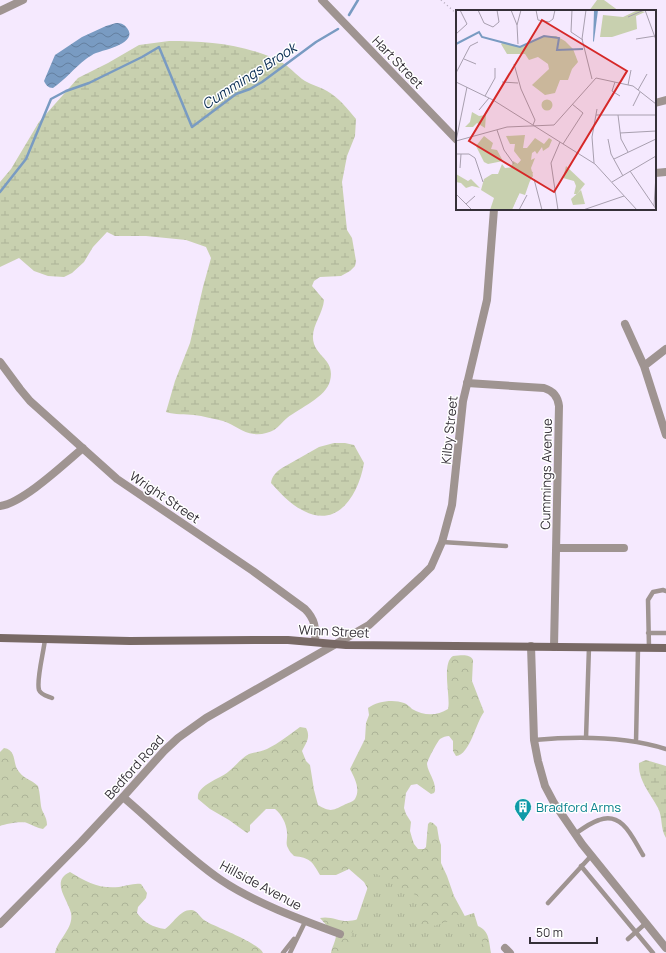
<svg xmlns="http://www.w3.org/2000/svg" width="666" height="953" viewBox="0 0 666 953" font-family="Manrope,sans-serif">
	<style>
		.grass { fill: #c8d0af }
		.forest { fill: url(#forest-crowns) }
		.wetland { fill: url(#wetland-marsh) }
		.park { fill: url(#park-tufts) }
		.water { fill: url(#water-waves) }
		.lines { fill: none; stroke-linecap: round; stroke-linejoin: round }
		.stream { stroke: #799bc2; stroke-width: 2.5 }
		.path { stroke: #b6adbd; stroke-width: 1.5; stroke-dasharray: 1 3; stroke-linecap: butt }
		.service { stroke: #9f9491; stroke-width: 4.5 }
		.minor { stroke: #9f9491; stroke-width: 8 }
		.tertiary { stroke: #9f9491; stroke-width: 8 }
		.secondary { stroke: #786965; stroke-width: 8 }
		.labels { text-anchor: middle; stroke-width: 3; stroke-linejoin: round; paint-order: stroke }
		.street-label { font-size: 13px; fill: #353038; stroke: #fff }
		.culture-label { font-size: 13px; fill: #0d838f; stroke: #fff; text-anchor: start }
		.water-label { font-size: 14px; font-style: italic; fill: #072c52; stroke: #fff }
		.inset-river { fill: none; stroke: #799bc2; stroke-width: 2 }
		.inset-road { fill: none; stroke: #a89faf; stroke-width: 1 }
		.view { fill: #d62828; fill-opacity: 0.15; stroke: #d62828; stroke-width: 2 }
		.inset-edge { fill: none; stroke: #353038; stroke-width: 2 }
	</style>
	<defs>
		<pattern id="forest-crowns" width="20" height="18" patternUnits="userSpaceOnUse"><rect width="20" height="18" fill="#c8d0af"/><path d="M2 6a3 3 0 1 1 6 0M12 15a3 3 0 1 1 6 0" fill="none" stroke="#acb397"/></pattern>
		<pattern id="wetland-marsh" width="20" height="14" patternUnits="userSpaceOnUse"><rect width="20" height="14" fill="#c8d0af"/><path d="M1 5h8M5 5V1M11 12h8M15 12V8" fill="none" stroke="#acb397"/></pattern>
		<pattern id="park-tufts" width="24" height="20" patternUnits="userSpaceOnUse"><rect width="24" height="20" fill="#c8d0af"/><path d="M3 7l-1-3M5 7V3M7 7l1-3M15 17l-1-3M17 17v-4M19 17l1-3" fill="none" stroke="#acb397"/></pattern>
		<pattern id="water-waves" width="16" height="10" patternUnits="userSpaceOnUse"><rect width="16" height="10" fill="#799bc2"/><path d="M0 5q4-4 8 0t8 0" fill="none" stroke="#647f9f"/></pattern>
	</defs>
	<rect width="100%" height="100%" fill="#f5e9fe"/>
	<path class="grass" d="M597,0H604L619,11H589Z"/>
	<path class="forest" d="M453,656C460,656 469,653 473,660L472,681L484,712C476,722 470,755 456,756L453,751V741L449,736C446,736 443,737 440,739C437,742 427,761 427,764C428,773 436,781 435,791L434,793L431,794L417,784L411,785L406,793L404,808L406,814L411,822L410,831L412,838L414,844L418,849H424L426,847L428,824L430,822L433,823L437,827L439,839L441,845V863L447,876L454,896L468,922C488,929 488,932 491,953H331C332,947 335,943 336,936L320,918C333,915 342,925 358,919L369,891L364,882L349,869L336,875H320C312,861 310,858 294,856C292,854 289,851 288,848C285,843 288,838 287,832C286,823 282,815 275,809H266L250,825V831L247,833L229,820L210,809L198,799C196,785 220,779 228,772C236,766 241,758 249,754C255,752 261,752 267,749C279,743 289,735 300,727L306,728C311,737 306,743 302,751L306,761L310,765L314,790L318,805C330,812 332,811 344,805C347,803 353,802 355,799C361,789 354,777 350,769L365,739L366,723L369,715L368,708C377,701 394,699 404,703C407,704 410,707 412,709C424,716 437,716 448,709C451,698 441,663 453,656Z
		M4,748C16,750 13,761 17,769C23,779 31,779 38,786C40,793 40,799 41,806C42,813 47,816 47,825L43,829C37,828 33,825 27,823C21,821 6,824 0,826V752Z
		M70,872C87,882 98,889 119,887C127,886 133,883 141,884L147,893L146,898L138,907L137,913C145,923 152,927 165,929C173,924 180,909 192,910C197,911 200,917 204,920C208,923 214,925 218,927C227,931 260,945 263,953H55C58,939 74,928 71,913C68,900 50,881 70,872Z"/>
	<path class="wetland" d="M169,41C206,41 247,44 281,62C289,66 296,75 305,81C312,85 320,87 327,91C339,98 347,108 356,119L355,136L347,156L342,182L347,230L352,238L356,261L355,266L350,271L341,276L320,277L314,281L312,286L324,300C323,315 309,328 314,344C319,358 335,361 330,381C326,397 300,408 287,418C283,421 279,427 274,430C268,433 261,435 254,434C242,433 234,424 223,421C214,419 203,416 194,415C185,414 175,415 166,412L175,381L190,343L203,287L211,258L206,247L186,240L146,236H115L107,232L93,247L84,262L72,273L64,277L48,276L34,271L19,258L0,267V182L11,169L39,122L78,78L108,63L139,45Z
		M334,443H345L354,445L364,463C359,493 339,529 304,511C291,505 280,493 271,483C272,476 276,472 282,468L319,447Z
		M646,760L666,766V838C660,828 663,818 658,808C651,794 638,781 639,763Z"/>
	<path class="park" d="M373,872L419,897L421,930L474,913L486,953H341L347,948Z"/>
	<path class="water" d="M116,23C121,23 124,24 127,28C139,43 104,50 96,53C93,54 89,57 86,59C74,68 65,80 53,88C48,88 46,85 44,81L55,55L82,37L106,26Z"/>
	<g class="lines">
		<path class="stream" d="M349,15L358,0
			M0,192L26,159L51,99L66,91L89,83L142,57L159,47L192,127L236,94L250,89L262,82L316,42L338,29"/>
		<path class="path" d="M441,0L457,14"/>
		<path class="service" d="M442,542L506,546
			M648,633H666
			M45,639C44,651 36,680 39,690C41,695 47,696 52,698
			M649,648L648,600L653,592L663,590L666,591
			M586,738L589,647
			M534,740C578,736 624,736 666,749
			M636,742L638,648
			M575,834C582,829 590,823 599,820C623,811 633,839 643,855
			M581,866L653,953
			M548,903L591,856
			M628,939L646,923
			M283,953L294,939
			M290,953L305,922"/>
		<path class="minor" d="M322,0L457,140
			M0,11L23,0
			M655,173L666,172
			M625,324L644,366L666,435
			M0,362L20,389L30,401L117,479L253,571L305,609C315,619 316,628 315,642
			M644,366L666,349
			M467,383L544,388C554,391 558,397 559,406L554,647
			M0,506C23,503 64,464 83,448
			M556,548H624
			M531,646L534,740L538,761L545,786L554,803L582,844L666,948
			M123,797C155,824 187,857 221,880C255,903 302,920 340,934
			M505,948L510,953"/>
		<path class="tertiary" d="M655,103L666,100
			M0,924L81,842L123,797L164,751L178,738L206,718L369,625L422,576L431,567L442,542L452,505L463,401L487,300L494,209"/>
		<path class="secondary" d="M0,638L130,641L254,640H288L346,645L666,648"/>
	</g>
	<defs>
		<symbol id="building-pin" viewBox="-11 -11 22 30"><path d="M0 17L-7.5 6A9.5 9.5 0 1 1 7.5 6Z" fill="#0f9aa8" stroke="#fff"/><path d="M-4-6H4V6H1V3H-1V6H-4ZM-2.5-4.3h1.7v1.8h-1.7ZM.8-4.3h1.7v1.8H.8ZM-2.5-1h1.7V.8h-1.7ZM.8-1h1.7V.8H.8Z" fill="#fff"/></symbol>
	</defs>
	<g fill-rule="evenodd">
		<use href="#building-pin" x="513" y="797" width="20" height="27"/>
	</g>
	<g class="labels">
		<g class="street-label">
			<text transform="translate(398 62) rotate(46)" y="5">Hart Street</text>
			<text transform="translate(449 430) rotate(-84)" y="5">Kilby Street</text>
			<text transform="translate(546 474) rotate(-89)" y="5">Cummings Avenue</text>
			<text transform="translate(165 497) rotate(34)" y="5">Wright Street</text>
			<text transform="translate(334 631) rotate(3)" y="5">Winn Street</text>
			<text transform="translate(134 767) rotate(-48)" y="5">Bedford Road</text>
			<text transform="translate(261 885) rotate(28)" y="5">Hillside Avenue</text>
		</g>
		<g class="culture-label">
			<text x="536" y="812">Bradford Arms</text>
		</g>
		<g class="water-label">
			<text transform="translate(249 76) rotate(-33)" y="5">Cummings Brook</text>
		</g>
	</g>
	<g transform="translate(456 10)">
		<rect width="200" height="200" fill="#f5e9fe"/>
		<path d="M16,102L23,106L30,105L29,118L21,113L17,117H9L14,112ZM69,125L67,138H71L79,128L88,134L93,128L96,130L93,137L87,141L86,137L81,144L79,141L76,143L75,150L79,148L75,158L77,166L74,171L68,174L57,197L55,157L57,151L62,154L65,150L58,141L59,134H54L50,126ZM28,126L37,133L35,139L41,140L47,151L32,154L28,152L20,136ZM0,164L12,171L15,169L24,178L16,176L10,178L5,173L0,172Z" fill="#c8d0af"/>
		<path d="M87,26H100L109,31L117,39L122,52L116,59L112,70H104L99,83L89,85L76,75L93,59L92,54L82,47L73,50L69,44H51L45,34L47,32L66,37ZM85.5 95a5.5 5.5 0 1 1 11 0a5.5 5.5 0 1 1-11 0ZM110,156L129,174L121,184H118L120,176L118,171L107,168Z" fill="#c8d0af"/>
		<path d="M182,0L189,2L180,6L181,19L156,27H144L147,5L167,7ZM67,149L71,156L69,160L77,162L69,185L63,183L56,200H34L38,188L25,180L28,169L36,164H42L46,154L49,158L58,157ZM125,180L129,194L117,195L115,189Z" fill="#c8d0af"/>
		<path d="M142,0L138,31L137,32L138,1Z" fill="#799bc2"/>
		<path class="inset-river" d="M0,34L23,22L26,27L64,37L88,26L103,28L101,40L127,39"/>
		<path class="inset-road" d="M22,0L28,13L37,17L43,12L41,0M55,0L61,15M80,0L82,10L93,12L97,9L99,0M116,0L115,22L127,30M130,0L126,29L136,69M189,0L200,30M172,7L188,0M61,15L62,34M61,15L65,0M0,24L11,14L4,0M180,29L199,26M8,49L20,54M58,54L65,79L79,110L77,115M0,63L14,36L22,32M0,72L37,90L139,154L181,200M46,72L62,73M159,72L156,81L164,86M172,75L175,60M182,80L191,64M29,86L39,68V58M177,96L184,82M23,100L33,88M140,105H200M162,105L165,129L172,142M41,120L48,140L58,154M164,123L200,121M152,129L155,144L167,166M0,131L51,117L98,115L140,68L177,76L200,94M0,131L11,77M107,134L127,103L116,94M0,144H13L19,148L27,172M158,149L200,129M138,153L136,127L141,99M4,158L5,144M174,161L200,199M78,169L86,200M156,172L200,146M0,184L16,200M10,194L19,186M198,196L200,165M63,200L71,185M102,200L95,153L104,132M127,200L168,186"/>
		<path class="view" d="M86,10L171,61L98,182L13,131Z"/>
		<rect width="200" height="200" class="inset-edge"/>
	</g>
	<path d="M530 937v6h67v-6" fill="none" stroke="#353038" stroke-width="2"/>
	<text x="536" y="937" font-size="12" fill="#353038" stroke="#ffffff" stroke-width="3" paint-order="stroke">50 m</text>
</svg>
